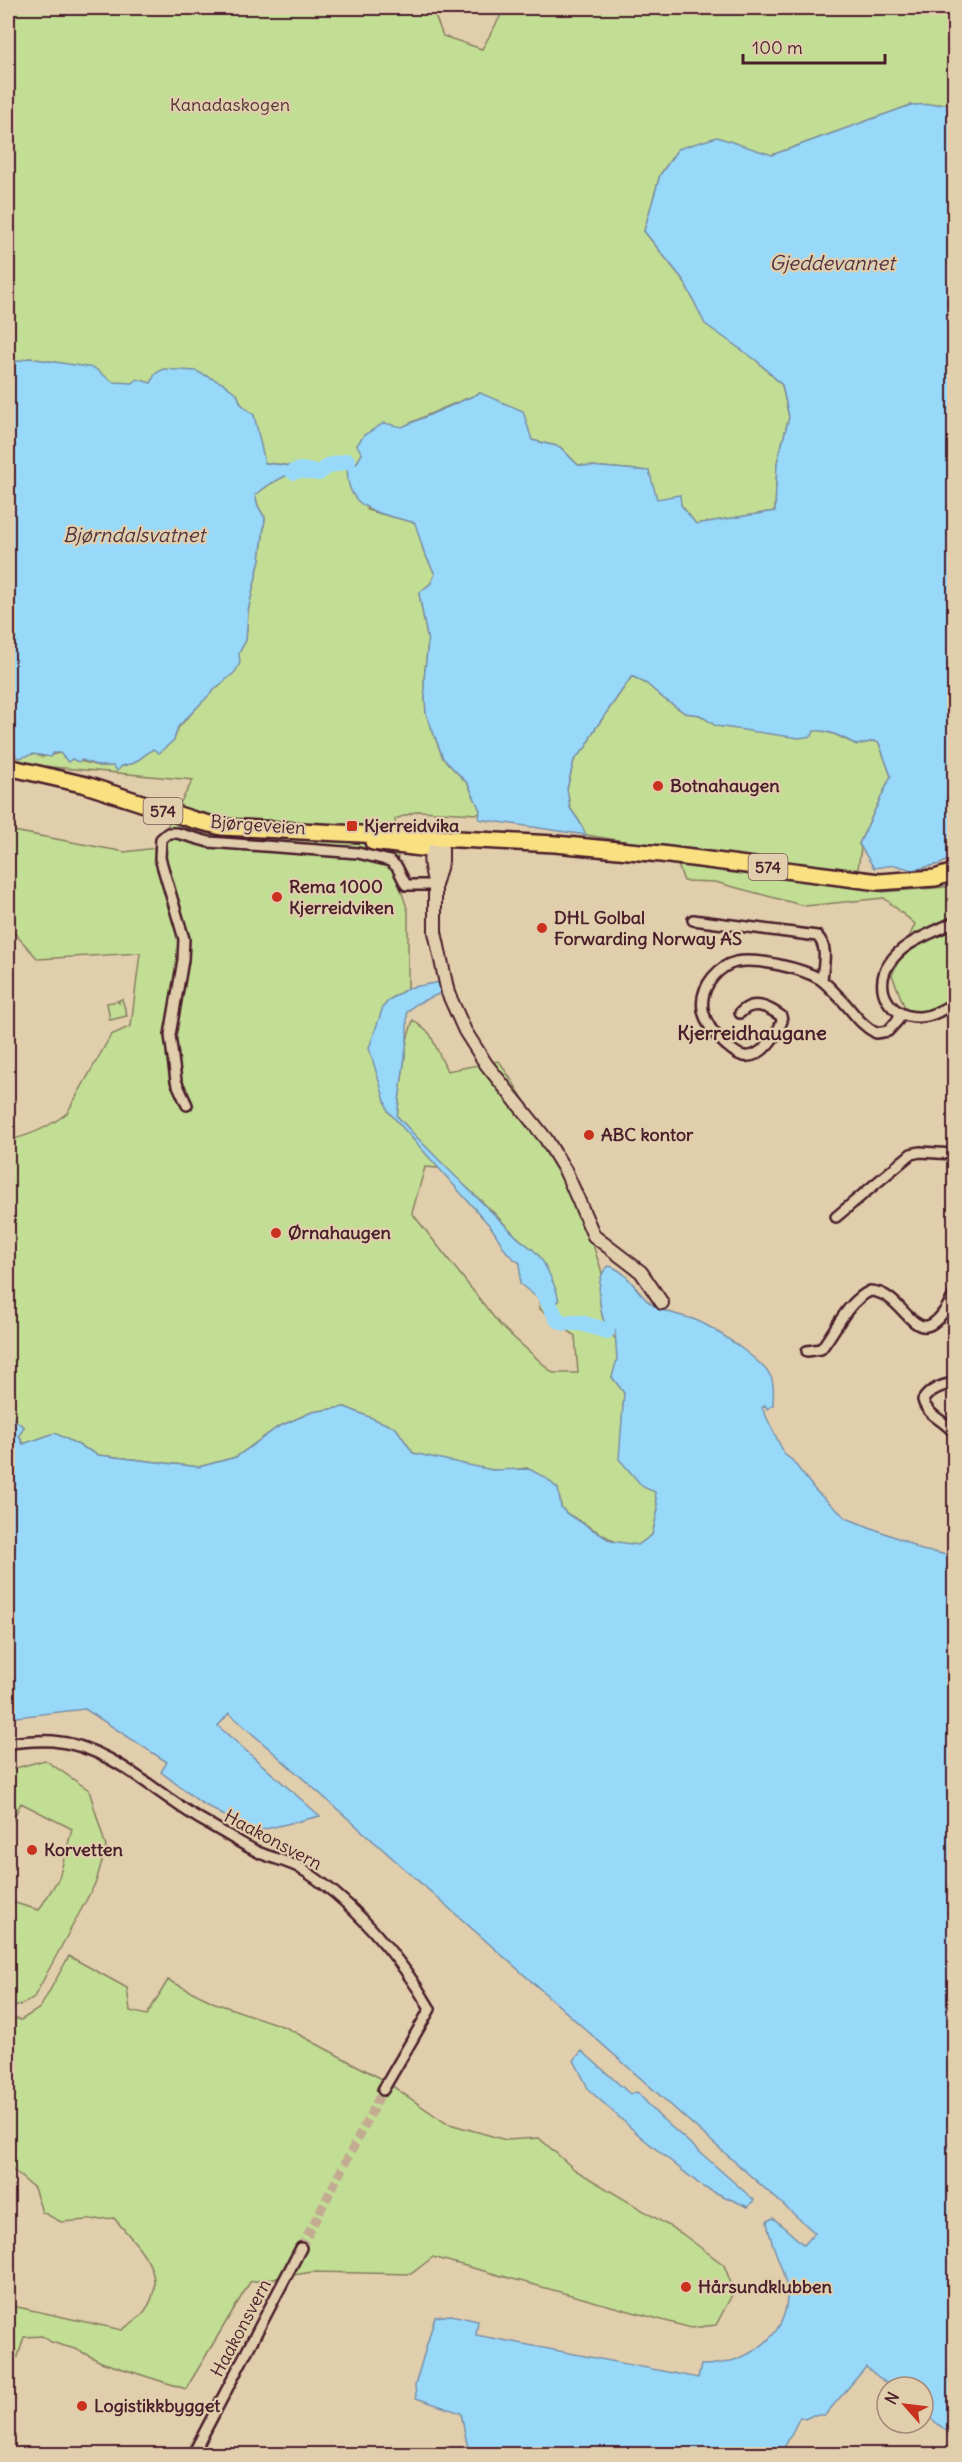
<svg xmlns="http://www.w3.org/2000/svg" width="962" height="2462" viewBox="0 0 962 2462" font-family="Delius,sans-serif">
	<style>
		.green { fill: #c2dd94; stroke: #867e60; stroke-width: 1.5 }
		.water { fill: #98d9fa; stroke: #798fa7; stroke-width: 1.5 }
		.lines { fill: none; stroke-linecap: round; stroke-linejoin: round }
		.river { stroke: #98d9fa; stroke-width: 16 }
		.minor-tunnel { stroke: #c3ab92; stroke-width: 9; stroke-dasharray: 9 4.5; stroke-linecap: butt }
		.minor-casing { stroke: #4a1f2b; stroke-width: 14 }
		.tertiary-casing { stroke: #4a1f2b; stroke-width: 16 }
		.primary-casing { stroke: #4a1f2b; stroke-width: 20 }
		.minor { stroke: #e1ceac; stroke-width: 9 }
		.tertiary { stroke: #e1ceac; stroke-width: 12 }
		.primary { stroke: #f9e181; stroke-width: 15 }
		.poi-dot { fill: #c8321e; stroke: #e1ceac; stroke-width: 2 }
		.labels { text-anchor: middle; stroke-width: 4.5; stroke-linejoin: round; paint-order: stroke }
		.shield { fill: #e1ceac; stroke: #775452; stroke-width: 1.5 }
		.shield-label { font-size: 16px; font-weight: bold; fill: #4a1f2b }
		.park-label { font-size: 18px; fill: #563236; stroke: #e1ceac }
		.poi-label { font-size: 18px; font-weight: bold; fill: #4a1f2b; stroke: #e1ceac; text-anchor: start }
		.street-label { font-size: 18px; fill: #4a1f2b; stroke: #e1ceac }
		.water-label { font-size: 20px; font-style: italic; fill: #523240; stroke: #e1ceac }
		.neighbourhood-label { font-size: 20px; font-weight: bold; fill: #4a1f2b; stroke: #e1ceac }
	</style>
	<rect width="100%" height="100%" fill="#e1ceac"/>
	<filter id="ink" filterUnits="userSpaceOnUse"><feTurbulence type="fractalNoise" baseFrequency=".0167" numOctaves="2"/><feDisplacementMap in="SourceGraphic" scale="12" xChannelSelector="R" yChannelSelector="G"/><feConvolveMatrix kernelMatrix="1 2 1 2 8 2 1 2 1" color-interpolation-filters="sRGB"/></filter>
	<g filter="url(#ink)">
		<path class="green" d="M8,8H432L443,36L482,49L505,8H954V104L911,105L772,155L678,149L660,175L644,231L684,281L706,324L756,360L782,385L789,417L777,463L775,511L696,524L681,505L657,500L648,471L578,465L560,447L531,440L480,393C445,408 376,432 356,464L349,462L367,510L416,523L424,552L435,574L431,583L419,593L428,642L424,680L426,713L443,758L468,784L480,810L479,814L418,811L395,819L400,887L408,911V988L389,1000L388,1111L439,1168L425,1167L412,1213L500,1325L553,1373H578L575,1336L540,1309L539,1298L548,1306L559,1301L539,1256L515,1235L492,1211L437,1160L397,1116L407,1040L413,1020L430,1034L447,1071L499,1061C540,1122 574,1183 596,1254C598,1261 602,1269 602,1276C602,1281 600,1286 600,1290C599,1309 602,1327 617,1340V1363L612,1377L624,1392L621,1446L655,1492L658,1510L652,1535L638,1545L617,1543L566,1513L561,1507L558,1489L527,1468C489,1475 449,1463 413,1453L396,1428L345,1407L312,1412L278,1427L236,1457L199,1467L98,1455L55,1433L24,1444L19,1436L24,1427L8,1415V1140C30,1136 49,1127 67,1113L111,1035L131,1026L140,953L38,959L8,926V830L125,852L155,848L193,780L9,763L8,752L20,757L33,753L42,757L60,753L72,759L99,766H122L134,763L153,749L174,740L178,728L214,689L219,687L246,640L248,611L260,559L265,518L258,506L255,495L270,484L290,473L285,465L265,463L252,414L241,404L237,394L151,383L108,384L95,372L48,361L29,358L8,366Z
			M632,676L647,684L663,698L685,713L700,715L716,726L819,730L834,734L857,745L874,741L879,743L891,776L859,844L861,848L856,882L882,892L946,887L954,883V1007L918,1016L910,1021L892,975L915,924L884,898L805,906L715,882L684,881L672,849L586,835L579,821L570,808L567,789L574,760L586,747L593,732Z
			M122,999L127,1016L110,1020L107,1003L117,1001L119,1003V1000Z
			M45,1760L89,1790L106,1847L96,1882L33,1999L18,2006L8,2005V1901L39,1910L59,1878L72,1829L21,1803L8,1829V1770Z
			M69,1956L127,1988L130,2011L147,2015L168,1980L215,2003L285,2027L382,2079L446,2123L506,2140L539,2138L575,2170L681,2233L724,2265L734,2291L716,2325L691,2328L433,2257L411,2274L312,2272L250,2282L186,2389L101,2362L78,2350L51,2342L42,2336L24,2337L18,2357L8,2356V2305L122,2330C129,2324 139,2319 144,2312C172,2275 137,2246 114,2218L61,2222L42,2212L34,2188L8,2166V2017L21,2020L40,2008Z"/>
		<path class="water" d="M954,104V857L940,864L912,870L895,865L874,868L859,844L891,776L879,743L874,741L857,745C845,739 829,729 814,731L812,736L799,738L716,726L700,715L685,713L663,698L647,684L632,676L593,732L586,747L574,760L567,789L570,808L579,821L586,835L479,819L480,810L468,784L443,758L426,713L424,680L428,642L419,593L431,583L435,574L424,552L415,523C378,512 342,511 348,461L356,464L362,454L357,445L364,435L384,423L402,427L480,393L523,411L532,440L560,447L578,465L649,471L657,499L680,495L681,505L696,524L775,511L777,463L789,417L782,385L756,360L705,324L684,281L644,231L660,175L678,149L717,137L772,155L911,105Z
			M29,358L94,368L113,382L133,383L137,379L151,383L155,374L163,369L196,371L224,384L237,394L241,404L254,415L265,463L292,466L293,472L270,484L255,495L258,506L265,518L260,559L248,611L246,640L239,653L240,663L235,672L214,690L178,727L174,740L159,753L153,749L134,763L122,766L117,771L113,766H99L82,760L78,762L72,759L68,762L60,753H53L51,757L33,754L20,758L8,752V364Z
			M440,982L443,992L416,1004L407,1012V1040L397,1116C434,1157 475,1195 514,1234C521,1242 532,1247 538,1255C546,1264 557,1290 559,1301L548,1306L520,1284V1263C502,1253 502,1241 490,1226L388,1111L369,1048L383,1007L389,1000L408,988Z
			M609,1266C628,1271 636,1292 650,1303C661,1312 680,1315 693,1319C712,1326 762,1360 771,1377C775,1386 773,1395 773,1405L767,1409L765,1405L762,1408L785,1455L792,1460L815,1490L846,1518L905,1541L921,1550L954,1556V2437L923,2412V2387H891L866,2367L825,2415H813L805,2419L800,2417L781,2454H469L461,2413L416,2398L415,2385L435,2317L451,2315L478,2321L476,2335L698,2378L701,2365C743,2365 788,2340 787,2293C786,2269 769,2245 767,2221L773,2218L804,2245L815,2233L229,1713L218,1726L320,1816L253,1832L200,1802L161,1772L167,1762L85,1709L8,1718V1415L24,1427L19,1436L23,1444L55,1433L98,1455L199,1467L236,1457L278,1427L312,1412L345,1407L396,1428L413,1453L492,1470L529,1469L546,1478L558,1489L561,1507L566,1513L611,1541L638,1545L652,1535L658,1510L655,1492L643,1487L619,1459L624,1393L612,1377L617,1359L615,1330L607,1331C601,1315 592,1277 609,1266Z
			M582,2051L630,2094L637,2092L659,2116L754,2200L748,2207L703,2187L640,2136L589,2090L574,2060Z"/>
		<g class="lines">
			<path class="river" d="M293,472L301,470L319,473L328,466L348,461
				M540,1287L557,1319L564,1323H581L607,1331"/>
			<path class="minor-tunnel" d="M301,2248L383,2090"/>
			<defs>
				<path id="minor" d="M693,920L817,936C829,947 823,965 822,980
					M954,922C932,934 903,941 889,964C872,989 891,1019 920,1017C933,1016 944,1009 954,1003
					M740,1013C753,999 768,1007 781,1016L782,1021C777,1035 761,1059 744,1056C737,1055 731,1049 725,1044C704,1026 693,1001 713,977C719,970 727,964 736,962C758,958 801,968 820,979C827,984 834,992 840,998C852,1010 860,1025 876,1033L888,1031L898,1020L900,1013
					M187,1105L176,1081L170,1035L183,960L184,939L160,858L161,839L168,833H177L209,842L358,853L390,861L397,867L406,885H435
					M836,1217L911,1154L920,1152L954,1154
					M807,1351L821,1349C836,1330 847,1302 870,1291C909,1292 916,1367 954,1295
					M954,1383C942,1385 930,1389 923,1400C927,1416 946,1421 954,1433
					M8,1743C22,1742 38,1740 53,1741C111,1746 152,1791 200,1819C220,1830 239,1843 260,1853C272,1858 286,1861 298,1867C349,1896 402,1959 430,2009L383,2090
					M193,2454L301,2248"/>
				<path id="tertiary" d="M435,885C431,868 426,855 437,839L442,849V861L435,885V932L448,993L465,1031L486,1064L546,1139L566,1172L594,1236L641,1272L662,1303"/>
				<path id="primary" d="M8,767L86,785L194,820L222,827L555,844L661,854L879,882L935,878L954,872
					M373,842L421,848"/>
			</defs>
			<use href="#minor" class="minor-casing"/>
			<use href="#tertiary" class="tertiary-casing"/>
			<use href="#primary" class="primary-casing"/>
			<use href="#minor" class="minor"/>
			<use href="#tertiary" class="tertiary"/>
			<use href="#primary" class="primary"/>
		</g>
	</g>
	<g class="poi-dot">
		<circle cx="658" cy="786" r="6"/>
		<rect x="346" y="820" width="12" height="12" rx="3"/>
		<circle cx="277" cy="897" r="6"/>
		<circle cx="542" cy="928" r="6"/>
		<circle cx="589" cy="1135" r="6"/>
		<circle cx="276" cy="1233" r="6"/>
		<circle cx="32" cy="1850" r="6"/>
		<circle cx="686" cy="2287" r="6"/>
		<circle cx="82" cy="2406" r="6"/>
	</g>
	<g class="labels">
		<g class="shield">
			<rect x="143.5" y="798" width="39" height="26" rx="4.5"/>
			<rect x="748.5" y="854" width="39" height="26" rx="4.5"/>
		</g>
		<g class="shield-label">
			<text x="163" y="817">574</text>
			<text x="768" y="873">574</text>
		</g>
		<g class="park-label">
			<text x="230" y="111">Kanadaskogen</text>
		</g>
		<g class="poi-label">
			<text x="670" y="792">Botnahaugen</text>
			<text x="364" y="832">Kjerreidvika</text>
			<text x="289" y="893">Rema 1000<tspan x="289" dy="21">Kjerreidviken</tspan></text>
			<text x="554" y="924">DHL Golbal<tspan x="554" dy="21">Forwarding Norway AS</tspan></text>
			<text x="601" y="1141">ABC kontor</text>
			<text x="288" y="1239">Ørnahaugen</text>
			<text x="44" y="1856">Korvetten</text>
			<text x="698" y="2293">Hårsundklubben</text>
			<text x="94" y="2412">Logistikkbygget</text>
		</g>
		<g class="street-label">
			<text transform="translate(258 825) rotate(4)" y="6">Bjørgeveien</text>
			<text transform="translate(273 1840) rotate(28)" y="6">Haakonsvern</text>
			<text transform="translate(241 2328) rotate(-62)" y="6">Haakonsvern</text>
		</g>
		<g class="water-label">
			<text x="832" y="270">Gjeddevannet</text>
			<text x="134" y="542">Bjørndalsvatnet</text>
		</g>
		<g class="neighbourhood-label">
			<text x="752" y="1040">Kjerreidhaugane</text>
		</g>
	</g>
	<rect width="962" height="2462" fill="none" stroke="#e1ceac" stroke-width="30"/>
	<rect x="15" y="15" width="932" height="2432" fill="none" stroke="#4a1f2b" stroke-width="2" filter="url(#ink)"/>
	<g transform="translate(905 2405) rotate(298)"><circle r="28" fill="#e1ceac" stroke="#a58878" stroke-width="1.5"/>
	<path d="M0-4.5L10 22L0 15L-10 22Z" fill="#c8321e"/>
	<text y="-9" font-size="16" font-weight="bold" text-anchor="middle" fill="#4a1f2b">N</text>
	</g>
	<path d="M743 54v9h142v-9" fill="none" stroke="#4a1f2b" stroke-width="3"/>
	<text x="752" y="54" font-size="18" fill="#4a1f2b" stroke="#e1ceac" stroke-width="4.5" paint-order="stroke">100 m</text>
</svg>
